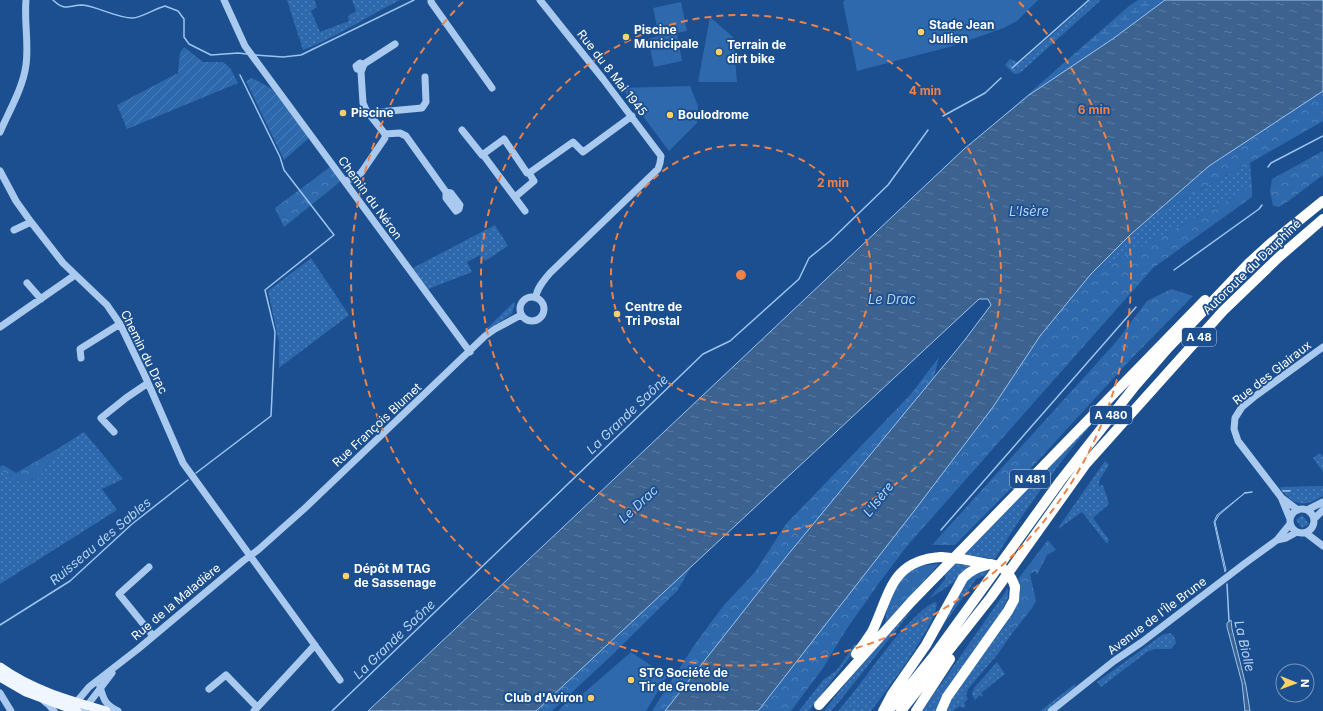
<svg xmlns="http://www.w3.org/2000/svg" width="1323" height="711" viewBox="0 0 1323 711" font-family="Inter,sans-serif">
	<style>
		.grass { fill: url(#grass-dots) }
		.forest { fill: url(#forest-crowns) }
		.wetland { fill: url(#wetland-marsh) }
		.park { fill: #2e69ad }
		.garden { fill: url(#garden-furrows) }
		.water { fill: url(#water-ripples); stroke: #9cc4f0 }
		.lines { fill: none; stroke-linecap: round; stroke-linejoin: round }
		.stream { stroke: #9cc4f0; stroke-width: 1.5 }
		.minor { stroke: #a9c9ee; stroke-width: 7 }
		.major { stroke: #f0f6ff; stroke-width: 9 }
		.highway { stroke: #fff; stroke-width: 10 }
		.highway-bridge { stroke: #fff; stroke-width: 10 }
		.ring { fill: none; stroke: #ee8249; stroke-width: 2; stroke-dasharray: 7 5 }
		.poi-dot { fill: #ffd166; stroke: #1b4f8f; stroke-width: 1.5 }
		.labels { text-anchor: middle; stroke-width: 3.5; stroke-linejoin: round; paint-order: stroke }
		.shield { fill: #1b4f8f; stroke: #bbcadd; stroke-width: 1 }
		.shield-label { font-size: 11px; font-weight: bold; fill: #fff }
		.poi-label { font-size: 12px; font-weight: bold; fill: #fff; stroke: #1b4f8f; text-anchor: start }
		.street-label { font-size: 12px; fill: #fff; stroke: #1b4f8f }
		.water-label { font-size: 13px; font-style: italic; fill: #b5d3f5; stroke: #1b4f8f }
		.centre { fill: #ee8249; stroke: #1b4f8f; stroke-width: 2 }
		.ring-label { font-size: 12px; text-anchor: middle; font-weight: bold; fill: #ee8249; stroke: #1b4f8f; stroke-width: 3.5; stroke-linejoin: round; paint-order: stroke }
	</style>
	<defs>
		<pattern id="grass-dots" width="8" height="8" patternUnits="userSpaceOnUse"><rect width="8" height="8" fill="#2e69ad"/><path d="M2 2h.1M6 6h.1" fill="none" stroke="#4d80b9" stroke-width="1.8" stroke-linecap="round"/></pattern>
		<pattern id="forest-crowns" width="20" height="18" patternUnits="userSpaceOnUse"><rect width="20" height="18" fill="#2e69ad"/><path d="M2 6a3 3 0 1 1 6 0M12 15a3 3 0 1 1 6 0" fill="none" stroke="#4d80b9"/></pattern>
		<pattern id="wetland-marsh" width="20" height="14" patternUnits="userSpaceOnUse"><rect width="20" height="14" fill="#2e69ad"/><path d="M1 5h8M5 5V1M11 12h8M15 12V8" fill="none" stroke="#4d80b9"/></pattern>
		<pattern id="garden-furrows" width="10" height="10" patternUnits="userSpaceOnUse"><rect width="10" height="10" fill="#2e69ad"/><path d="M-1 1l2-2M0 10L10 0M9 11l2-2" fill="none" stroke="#4d80b9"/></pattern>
		<pattern id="water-ripples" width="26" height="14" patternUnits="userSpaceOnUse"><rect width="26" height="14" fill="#3c6290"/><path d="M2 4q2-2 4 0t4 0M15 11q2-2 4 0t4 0" fill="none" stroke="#597aa1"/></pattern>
	</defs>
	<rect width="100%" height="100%" fill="#1b4f8f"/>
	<path class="grass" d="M287,0H314L317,7L311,11L320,32L349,21L348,16L356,11L352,0H400C367,16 337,37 303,50Z
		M1091,0H1101L1020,73L1014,74L1005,65L1010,59L1020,63Z
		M1250,163L1252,187L1091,274L1130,235L1154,214Z
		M495,225L508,246L485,261L480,255L467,262L472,272L428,289L413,268Z
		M311,258L349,315L279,368V342L268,291Z
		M514,302L515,303L512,314L482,333Z
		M1120,393L1104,415L1101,414C1077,440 1057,467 1037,495C1022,516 1008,537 995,559L962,554Z
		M84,432L123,479L102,489L117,510L0,584V470L21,482L38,478L59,448Z
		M1320,453L1323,457V472L1313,458Z
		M1105,461L1109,465L1100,479L1099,486L1103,485L1109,504L1093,518L1109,540L1107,544L1082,512L1058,529V528Z
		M1323,486V496C1303,508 1294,506 1280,488L1281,487Z
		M1302,515L1309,524L1302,528L1296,520Z
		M955,562L972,564L962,572L954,582L929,599L946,578L944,574Z
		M989,569L984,576L977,578L937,634L969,576Z
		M1008,588V598L1001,612L953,682L937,711H922Z
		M935,602L937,604C935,618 926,631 919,643C904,667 888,689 871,711H838C865,681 885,645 915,617C921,612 927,605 935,602Z
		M913,609L843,697L831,711H824C851,675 882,641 913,609Z
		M1013,611L1011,635L997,655L968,689L966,695L968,699L964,703L966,706L963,708L960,706L953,711H944L947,704L1004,626Z
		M1170,633L1174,636L1176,643L1171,649H1154L1147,652L1101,687L1097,682L1162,635Z
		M855,644L858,646L809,711H799L823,680L837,670Z
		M997,662L1005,674L981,693L983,696L981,697L980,695L975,700L972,694L974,688Z
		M1075,684V687L1045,711H1040Z"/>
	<path class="forest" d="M1323,91V121L1250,163L1154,214L1209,166Z
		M1323,151V175L1287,202L1279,207L1273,206L1270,191L1272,179Z
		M330,167L341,181L284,227L275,208Z
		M1252,187V197L1153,268L907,546L879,583L844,633L823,668L791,711H758L911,515L993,407L1040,336L1091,274Z
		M1171,289L1193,296L1133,357L1032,467L955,545H932L1116,342L1147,301Z
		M939,357L934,377L786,557L665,711H652L695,644L724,605L755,572L786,524L911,394Z
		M59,448L38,478L21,482L0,470V467L3,465L16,473Z
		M1048,540L1056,550L1047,555L1037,575L1035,571L1030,574L1036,601L1032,608L1011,635L1013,611L1018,603L1020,594L1018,579Z
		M939,564L885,623L888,600L903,575L916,566Z
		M692,565L677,591L611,656L552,711H536Z
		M576,694H583L572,711H558Z"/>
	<path class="wetland" d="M1138,0H1176L955,158L1129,6Z"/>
	<path class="park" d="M845,0H1038L1017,21L1004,28L949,47L857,71L843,2Z
		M681,2L687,31L677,33L682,61L654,67L648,39L659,36L653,8Z
		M710,17L733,37L737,82H698Z
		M690,86L698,106L697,123L669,151L622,88Z
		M631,652L667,676L646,711H563Z"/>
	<path class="garden" d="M184,47L203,62H223L230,68L238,83L127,129L117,105L178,73L180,53Z
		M252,78L272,89L309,138L284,160L246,81Z"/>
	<path class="water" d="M1165,0H1323V91L1209,166L1130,235L1091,274L1040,336L993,407L911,515L758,711H665L786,557L964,341L991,305L988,299H979L536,711H368L964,149L1029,95L1114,38Z
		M1246,492L1219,515L1215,522L1226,570L1225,572L1214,522L1217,515Z
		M1231,620L1232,629L1246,686L1250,711H1245L1242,683L1227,627V623Z"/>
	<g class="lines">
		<path class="stream" d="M53,0C65,12 69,5 82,5C97,6 116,18 133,18C140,18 157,8 165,6L178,11L184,19V37L189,44L211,55L238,53L247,54
			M255,55L283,57L301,55L414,0
			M1012,68L1089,0
			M943,116L985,93L1001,78
			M1268,167L1271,163L1323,136
			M1174,270L1259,209L1262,205
			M196,473L271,416L275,332L265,290L334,235L284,170L280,157L240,75
			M1283,491H1290
			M1245,493L1252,492
			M941,530L1136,307
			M1227,584L1229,621
			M0,625L70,581L132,524L188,480
			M332,711L703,354L730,341L799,279L809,258L830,241L888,185L928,130"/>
		<path class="minor" d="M224,0L245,46L262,69L470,352
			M431,0V2L492,88
			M361,70L357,69L356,66L360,63L364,65
			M368,113L422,108L426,102L425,77
			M462,130L482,155L484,156L525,211
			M0,132C9,111 23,88 26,65C29,43 24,22 26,0
			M385,134L400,133L406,136L446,192V198L456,211L459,209L460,205L451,193L446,192
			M482,155L504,139L527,173H529
			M0,171L16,201L31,222L63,263L107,305L120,324L145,376L183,463L340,680
			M345,181L354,178L361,173L385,138V134L366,110L363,103L361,72L364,64L395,44
			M515,197L534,181L529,173L573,142L583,152L632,116
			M14,230L31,222
			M27,283L41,299
			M520 309a12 12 0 1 1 24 0a12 12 0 1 1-24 0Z
			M536,298C536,289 544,280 550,273L658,169L660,163L661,156L603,79L540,0
			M0,327L75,275
			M81,358L80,349L120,324
			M114,432L101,418L126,398L148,383
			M1282,498L1298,510
			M1290 521a12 12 0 1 1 24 0a12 12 0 1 1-24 0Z
			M1307,510L1323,502
			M1290,519L1281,497L1238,441L1234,429L1235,418L1242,407L1254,397L1323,347
			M1314,519L1323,510
			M1306,533L1323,546
			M1277,540L1290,524
			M149,567L119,594L153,636
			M100,687C104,700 105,705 118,711
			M209,689L226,675L257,707
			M0,693L11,711
			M44,701L49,705L54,711
			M74,705L89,687L138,649L243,561L258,550L304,509L485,336L495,329L521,315
			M83,711L112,673
			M254,711L315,645
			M1051,711L1114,661L1142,642L1244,564L1277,540L1286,538L1297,532"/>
		<path class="major" d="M0,667C32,690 68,700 106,711
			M0,677L26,692L77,711"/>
		<path class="highway" d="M962,559L988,564
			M856,654C862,647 867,640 872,632C890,594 891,560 941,557
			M819,705L911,602L1205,300
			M883,711L892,694L926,645L963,578C972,569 979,567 990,564
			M887,711L895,704L933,657L1061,480L1135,386L1168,348L1249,263L1271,243L1323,201
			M901,711L991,597L1085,465L1223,311L1279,257L1323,219
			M916,711L950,659
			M941,711L947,697L1008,611L1014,600L1015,587"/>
		<path class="highway-bridge" d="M941,557L962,559
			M990,564C1004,566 1011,574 1015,587"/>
	</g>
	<g class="ring">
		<circle cx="741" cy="275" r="130"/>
		<circle cx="741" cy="275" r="260"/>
		<path d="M1019 2A390 390 0 1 1 463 2"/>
	</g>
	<g class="poi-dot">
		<circle cx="921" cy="32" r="4"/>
		<circle cx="626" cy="37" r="4"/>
		<circle cx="719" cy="52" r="4"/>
		<circle cx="343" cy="113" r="4"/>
		<circle cx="670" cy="115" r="4"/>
		<circle cx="617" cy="314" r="4"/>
		<circle cx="346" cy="576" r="4"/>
		<circle cx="631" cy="680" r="4"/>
		<circle cx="591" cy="698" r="4"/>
	</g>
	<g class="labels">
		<g class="shield">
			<rect x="1182" y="328" width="34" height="18" rx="3"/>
			<rect x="1090" y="406" width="42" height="18" rx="3"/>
			<rect x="1010" y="470" width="40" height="18" rx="3"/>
		</g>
		<g class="shield-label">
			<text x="1199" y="341">A 48</text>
			<text x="1111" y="419">A 480</text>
			<text x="1030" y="483">N 481</text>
		</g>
		<g class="poi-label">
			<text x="929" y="29">Stade Jean<tspan x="929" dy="14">Jullien</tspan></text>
			<text x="634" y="34">Piscine<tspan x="634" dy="14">Municipale</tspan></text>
			<text x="727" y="49">Terrain de<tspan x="727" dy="14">dirt bike</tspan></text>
			<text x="351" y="117">Piscine</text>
			<text x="678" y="119">Boulodrome</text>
			<text x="625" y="311">Centre de<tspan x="625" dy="14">Tri Postal</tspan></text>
			<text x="354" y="573">Dépôt M TAG<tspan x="354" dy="14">de Sassenage</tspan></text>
			<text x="639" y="677">STG Société de<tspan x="639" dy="14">Tir de Grenoble</tspan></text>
			<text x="583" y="702" text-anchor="end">Club d'Aviron</text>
		</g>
		<g class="street-label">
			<text transform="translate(612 73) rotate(52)" y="4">Rue du 8 Mai 1945</text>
			<text transform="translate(370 198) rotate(54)" y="4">Chemin du Néron</text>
			<text transform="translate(1252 267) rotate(-44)" y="4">Autoroute du Dauphiné</text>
			<text transform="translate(144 352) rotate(64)" y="4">Chemin du Drac</text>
			<text transform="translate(1272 373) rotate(-38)" y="4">Rue des Glairaux</text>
			<text transform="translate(377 425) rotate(-43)" y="4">Rue François Blumet</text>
			<text transform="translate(176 602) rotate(-40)" y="4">Rue de la Maladière</text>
			<text transform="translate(1157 616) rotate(-37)" y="4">Avenue de l'Île Brune</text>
		</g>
		<g class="water-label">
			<text x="1029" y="216">L'Isère</text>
			<text x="892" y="304">Le Drac</text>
			<text transform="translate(627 414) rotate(-44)" y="5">La Grande Saône</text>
			<text transform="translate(878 499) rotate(-52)" y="5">L'Isère</text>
			<text transform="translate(638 504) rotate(-43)" y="5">Le Drac</text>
			<text transform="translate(100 541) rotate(-40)" y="5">Ruisseau des Sables</text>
			<text transform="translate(394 639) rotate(-44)" y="5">La Grande Saône</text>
			<text transform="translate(1245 646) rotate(77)" y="5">La Biolle</text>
		</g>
	</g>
	<circle cx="741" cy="275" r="6" class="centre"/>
	<g class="ring-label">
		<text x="925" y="95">4 min</text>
		<text x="1094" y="114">6 min</text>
		<text x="833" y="187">2 min</text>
	</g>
	<g transform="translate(1295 683) rotate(91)"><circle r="19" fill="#1b4f8f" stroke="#7695bc"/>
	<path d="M0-3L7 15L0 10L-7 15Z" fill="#ffd166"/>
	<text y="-6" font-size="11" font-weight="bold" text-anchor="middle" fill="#ffffff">N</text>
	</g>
</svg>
